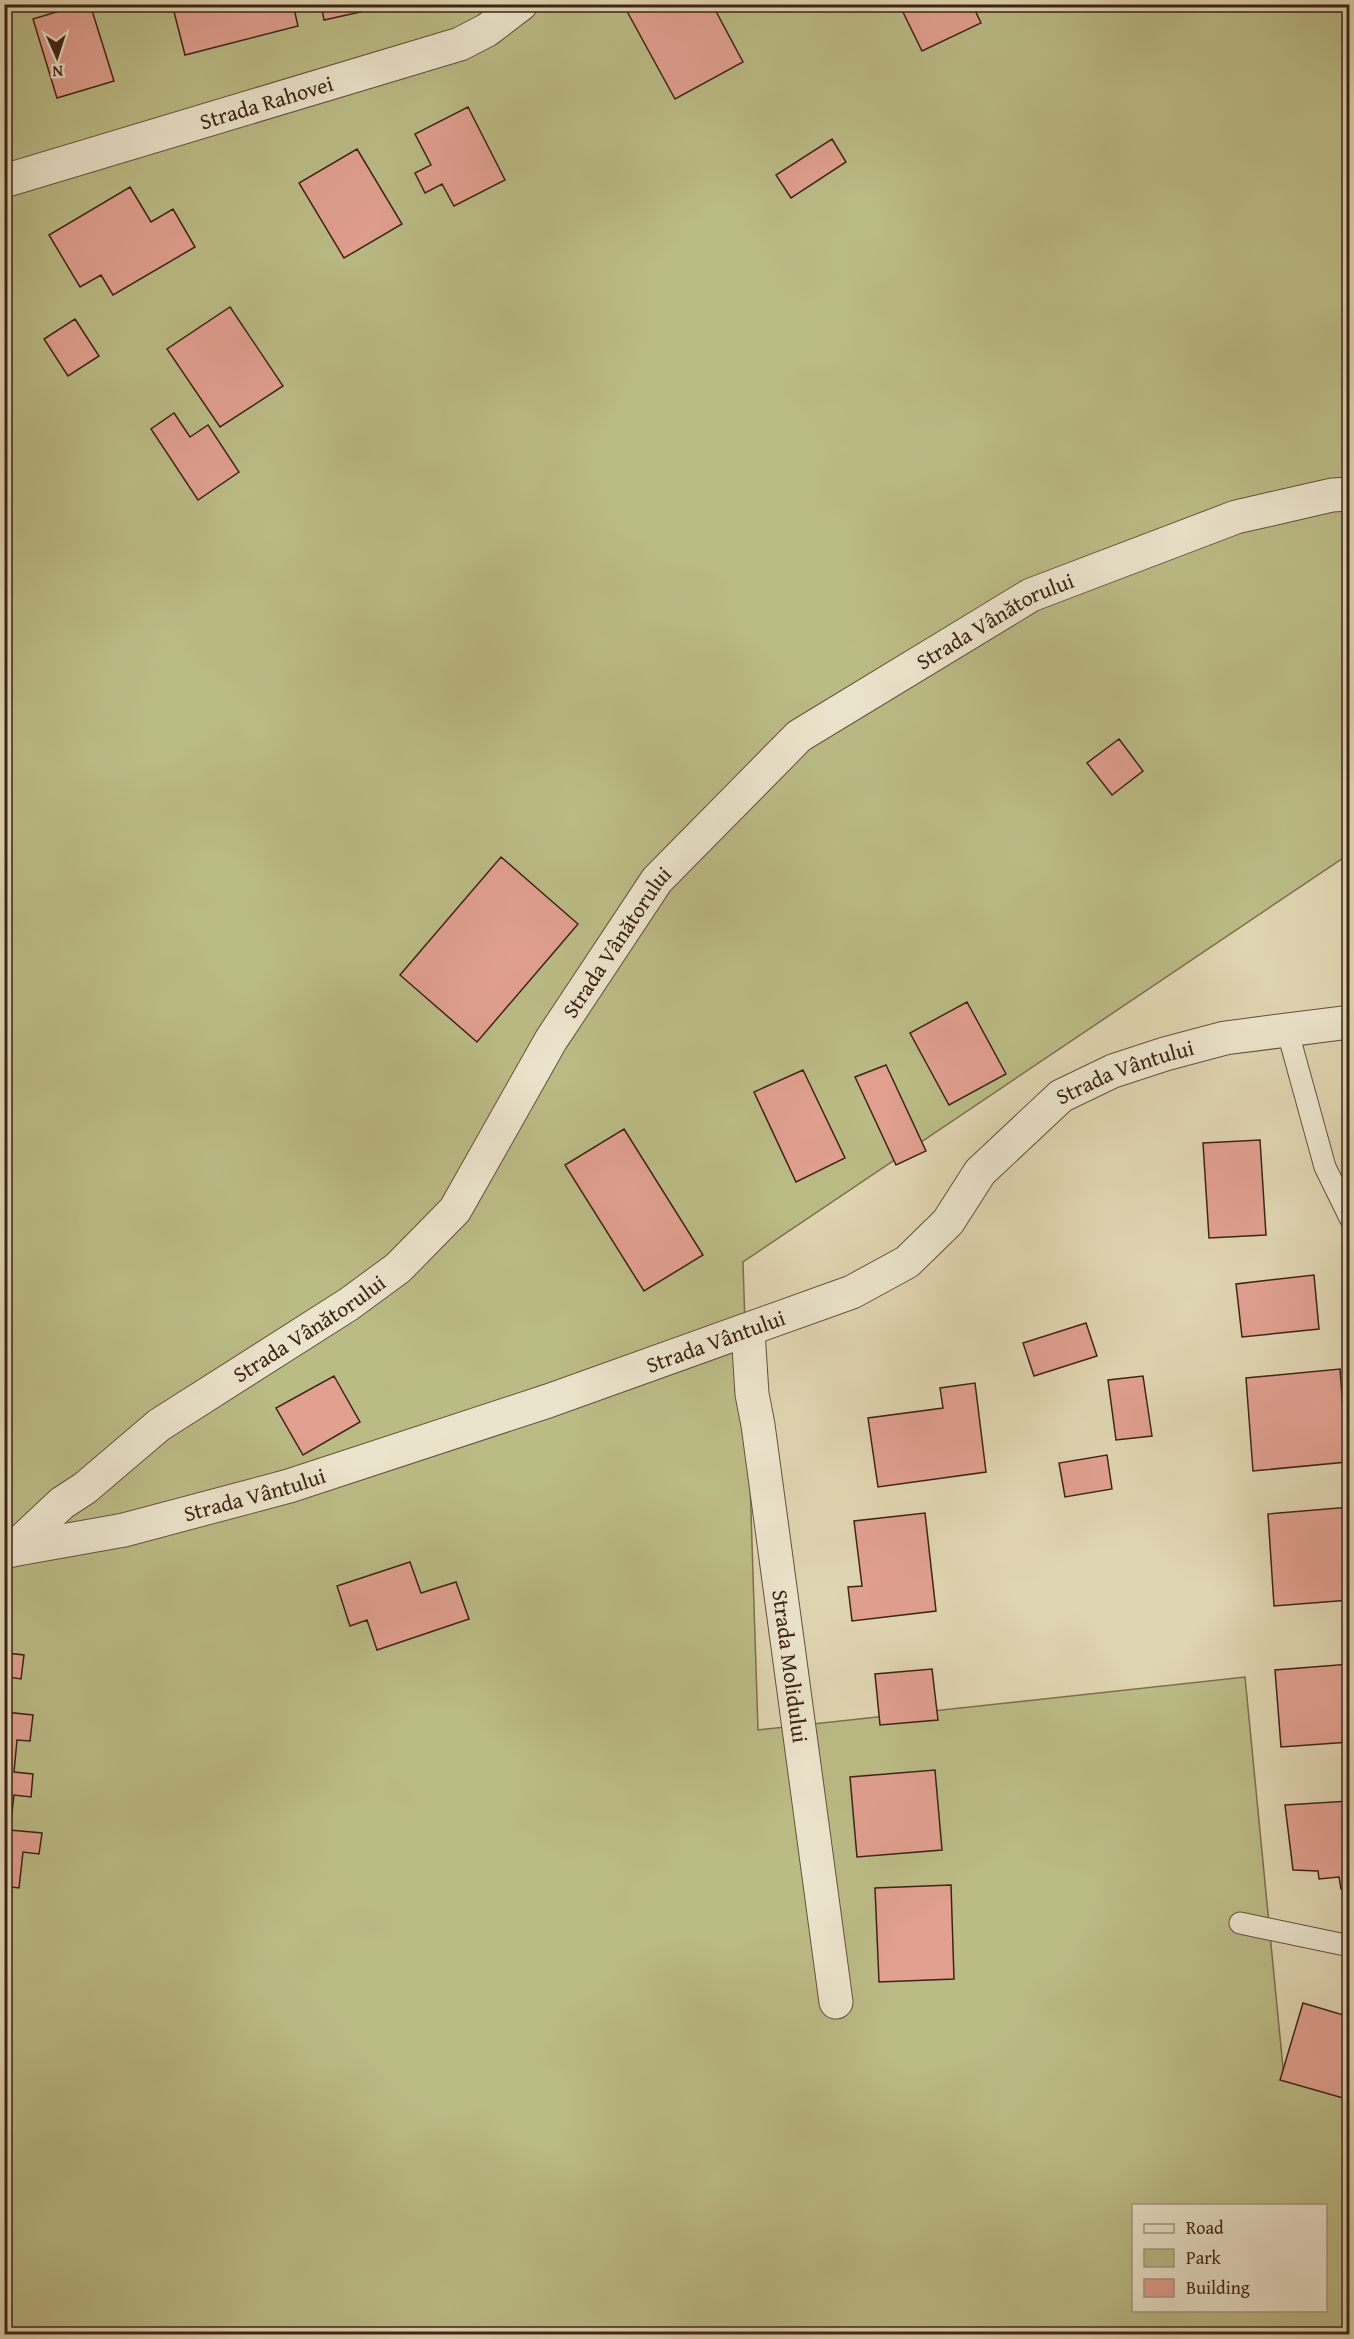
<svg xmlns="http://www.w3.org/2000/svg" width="1354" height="2339" viewBox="0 0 1354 2339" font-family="'Gentium Book Plus',serif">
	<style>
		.green { fill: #bbbb86; stroke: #7c6f4e; stroke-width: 1.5; fill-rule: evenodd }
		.building { fill: #e1a090; stroke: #3e2316; stroke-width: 1.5 }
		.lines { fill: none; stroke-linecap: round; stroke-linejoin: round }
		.service-casing { stroke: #66503d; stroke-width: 23 }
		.minor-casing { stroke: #66503d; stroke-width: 35 }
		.service { stroke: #ebe4cc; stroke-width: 21 }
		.minor { stroke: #ebe4cc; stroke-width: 33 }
		.labels { text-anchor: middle; stroke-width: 4.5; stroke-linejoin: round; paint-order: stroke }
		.street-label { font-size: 22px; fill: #3e2316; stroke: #ebe4cc }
	</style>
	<rect width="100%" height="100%" fill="#e0d5b1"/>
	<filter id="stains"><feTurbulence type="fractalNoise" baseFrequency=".00333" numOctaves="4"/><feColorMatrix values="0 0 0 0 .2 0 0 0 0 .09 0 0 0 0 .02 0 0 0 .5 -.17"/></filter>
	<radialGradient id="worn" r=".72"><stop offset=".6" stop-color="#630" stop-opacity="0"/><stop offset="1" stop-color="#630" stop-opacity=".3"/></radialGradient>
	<path class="green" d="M5,5H1349V854L743,1262L758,1730L1245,1677L1284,2078L1349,2071V2334H5ZM1134,2206H1326V2310H1134Z"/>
	<path class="building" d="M83,4H90L114,81L57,98L33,19Z
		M172,4H293L298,26L185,55Z
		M321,4H373L374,9L324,20Z
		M623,4H712L743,62L675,99Z
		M899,4H972L981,23L922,51Z
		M468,107L505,180L454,206L442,184L425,193L415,173L431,165L415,134Z
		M832,139L846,162L791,198L776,175Z
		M357,149L402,224L344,258L299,183Z
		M130,187L151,222L173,209L195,247L113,295L101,275L80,287L49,235Z
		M230,307L283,386L220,427L167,349Z
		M75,319L99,356L68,376L44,339Z
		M174,413L190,437L208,425L239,472L198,500L151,429Z
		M1119,739L1143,771L1112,795L1087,763Z
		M501,857L578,924L477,1042L400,975Z
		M967,1002L1006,1074L949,1105L910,1033Z
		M886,1065L926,1151L896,1165L855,1077Z
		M803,1070L845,1158L796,1182L754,1092Z
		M624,1129L703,1255L644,1291L565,1165Z
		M1260,1140L1266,1235L1209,1238L1203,1143Z
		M1314,1275L1319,1329L1242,1337L1236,1284Z
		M1086,1323L1097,1356L1034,1376L1023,1343Z
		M1340,1369L1347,1462L1253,1471L1246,1378Z
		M334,1376L360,1422L303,1455L276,1408Z
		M1143,1376L1152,1436L1116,1440L1108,1380Z
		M975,1383L986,1472L878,1487L868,1418L943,1408L940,1388Z
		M1107,1455L1112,1489L1065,1497L1059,1463Z
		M1350,1507V1600L1274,1606L1268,1514Z
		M925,1513L936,1611L852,1621L848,1587L862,1586L854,1521Z
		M410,1562L421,1593L456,1582L469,1619L377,1650L367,1620L350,1626L337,1586Z
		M4,1638H9L7,1653L24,1655L21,1679L9,1677L5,1712L33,1715L30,1741L17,1740L14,1772L33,1774L31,1797L14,1795L10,1830L42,1833L39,1854L23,1852L19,1888L4,1886Z
		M1350,1664V1742L1281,1747L1275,1670Z
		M932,1669L938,1720L880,1725L875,1674Z
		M935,1770L942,1850L857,1857L850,1777Z
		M1350,1801V1889H1341L1339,1877L1319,1879L1318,1871L1293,1870L1285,1805Z
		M951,1885L954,1979L879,1982L875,1888Z
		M1303,2003L1350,2017V2100L1280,2080Z"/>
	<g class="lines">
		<defs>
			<path id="service" d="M1287,1029L1325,1167L1350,1218
				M1240,1923L1350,1946"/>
			<g id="minor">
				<path id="s1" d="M4,181L460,44L487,30L521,4"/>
				<path id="s2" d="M748,1331L752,1394L758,1425L836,2002"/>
				<path id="s3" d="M12,1550L124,1530L289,1486L548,1401L852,1292L907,1262L948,1222L980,1172L1061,1096L1113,1071L1165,1054L1225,1038L1350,1022"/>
				<path id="s4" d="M4,1552L12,1550L62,1503L85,1488L159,1425L349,1304L398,1268L455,1210L551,1040L657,880L799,736L1031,595L1236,517L1332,495L1350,494"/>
			</g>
		</defs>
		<use href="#service" class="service-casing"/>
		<use href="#minor" class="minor-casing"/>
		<use href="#service" class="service"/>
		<use href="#minor" class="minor"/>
	</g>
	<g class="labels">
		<g class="street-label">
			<text dy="8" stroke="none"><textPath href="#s1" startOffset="274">Strada Rahovei</textPath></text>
			<text dy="8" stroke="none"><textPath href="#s4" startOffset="1386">Strada Vânătorului</textPath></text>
			<text dy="8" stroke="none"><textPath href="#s4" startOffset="882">Strada Vânătorului</textPath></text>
			<text dy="8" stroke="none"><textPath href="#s3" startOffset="1239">Strada Vântului</textPath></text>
			<text dy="8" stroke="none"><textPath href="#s4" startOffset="380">Strada Vânătorului</textPath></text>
			<text dy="8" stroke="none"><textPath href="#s3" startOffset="735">Strada Vântului</textPath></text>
			<text dy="8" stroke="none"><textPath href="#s3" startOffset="249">Strada Vântului</textPath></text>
			<text dy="8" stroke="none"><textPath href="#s2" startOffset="338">Strada Molidului</textPath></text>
		</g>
	</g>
	<rect width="1354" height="2339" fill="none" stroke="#e0d5b1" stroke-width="24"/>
	<rect x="6" y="6" width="1342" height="2327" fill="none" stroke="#3e2316" stroke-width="3"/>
	<rect x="12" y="12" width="1330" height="2315" fill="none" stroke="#3e2316" stroke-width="1.5"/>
	<rect x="1132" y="2204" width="195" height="108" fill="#ebe4cc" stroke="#a69783" stroke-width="1.5"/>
	<rect x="1144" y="2224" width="30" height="9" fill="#ebe4cc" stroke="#a69783" stroke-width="1.5"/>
	<text x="1186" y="2234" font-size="18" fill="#3e2316">Road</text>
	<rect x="1144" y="2249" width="30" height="18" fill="#bbbb86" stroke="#a69783" stroke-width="1.5"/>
	<text x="1186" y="2264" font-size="18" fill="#3e2316">Park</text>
	<rect x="1144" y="2279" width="30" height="18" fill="#e1a090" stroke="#a69783" stroke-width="1.5"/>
	<text x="1186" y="2294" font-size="18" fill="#3e2316">Building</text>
	<g transform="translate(57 57) rotate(177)" stroke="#ebe4cc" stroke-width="4.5" paint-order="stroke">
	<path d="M0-4.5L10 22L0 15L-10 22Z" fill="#3e2316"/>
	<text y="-9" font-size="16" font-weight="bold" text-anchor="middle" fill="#3e2316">N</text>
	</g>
	<rect width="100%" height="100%" filter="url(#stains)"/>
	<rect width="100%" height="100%" fill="url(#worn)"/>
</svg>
